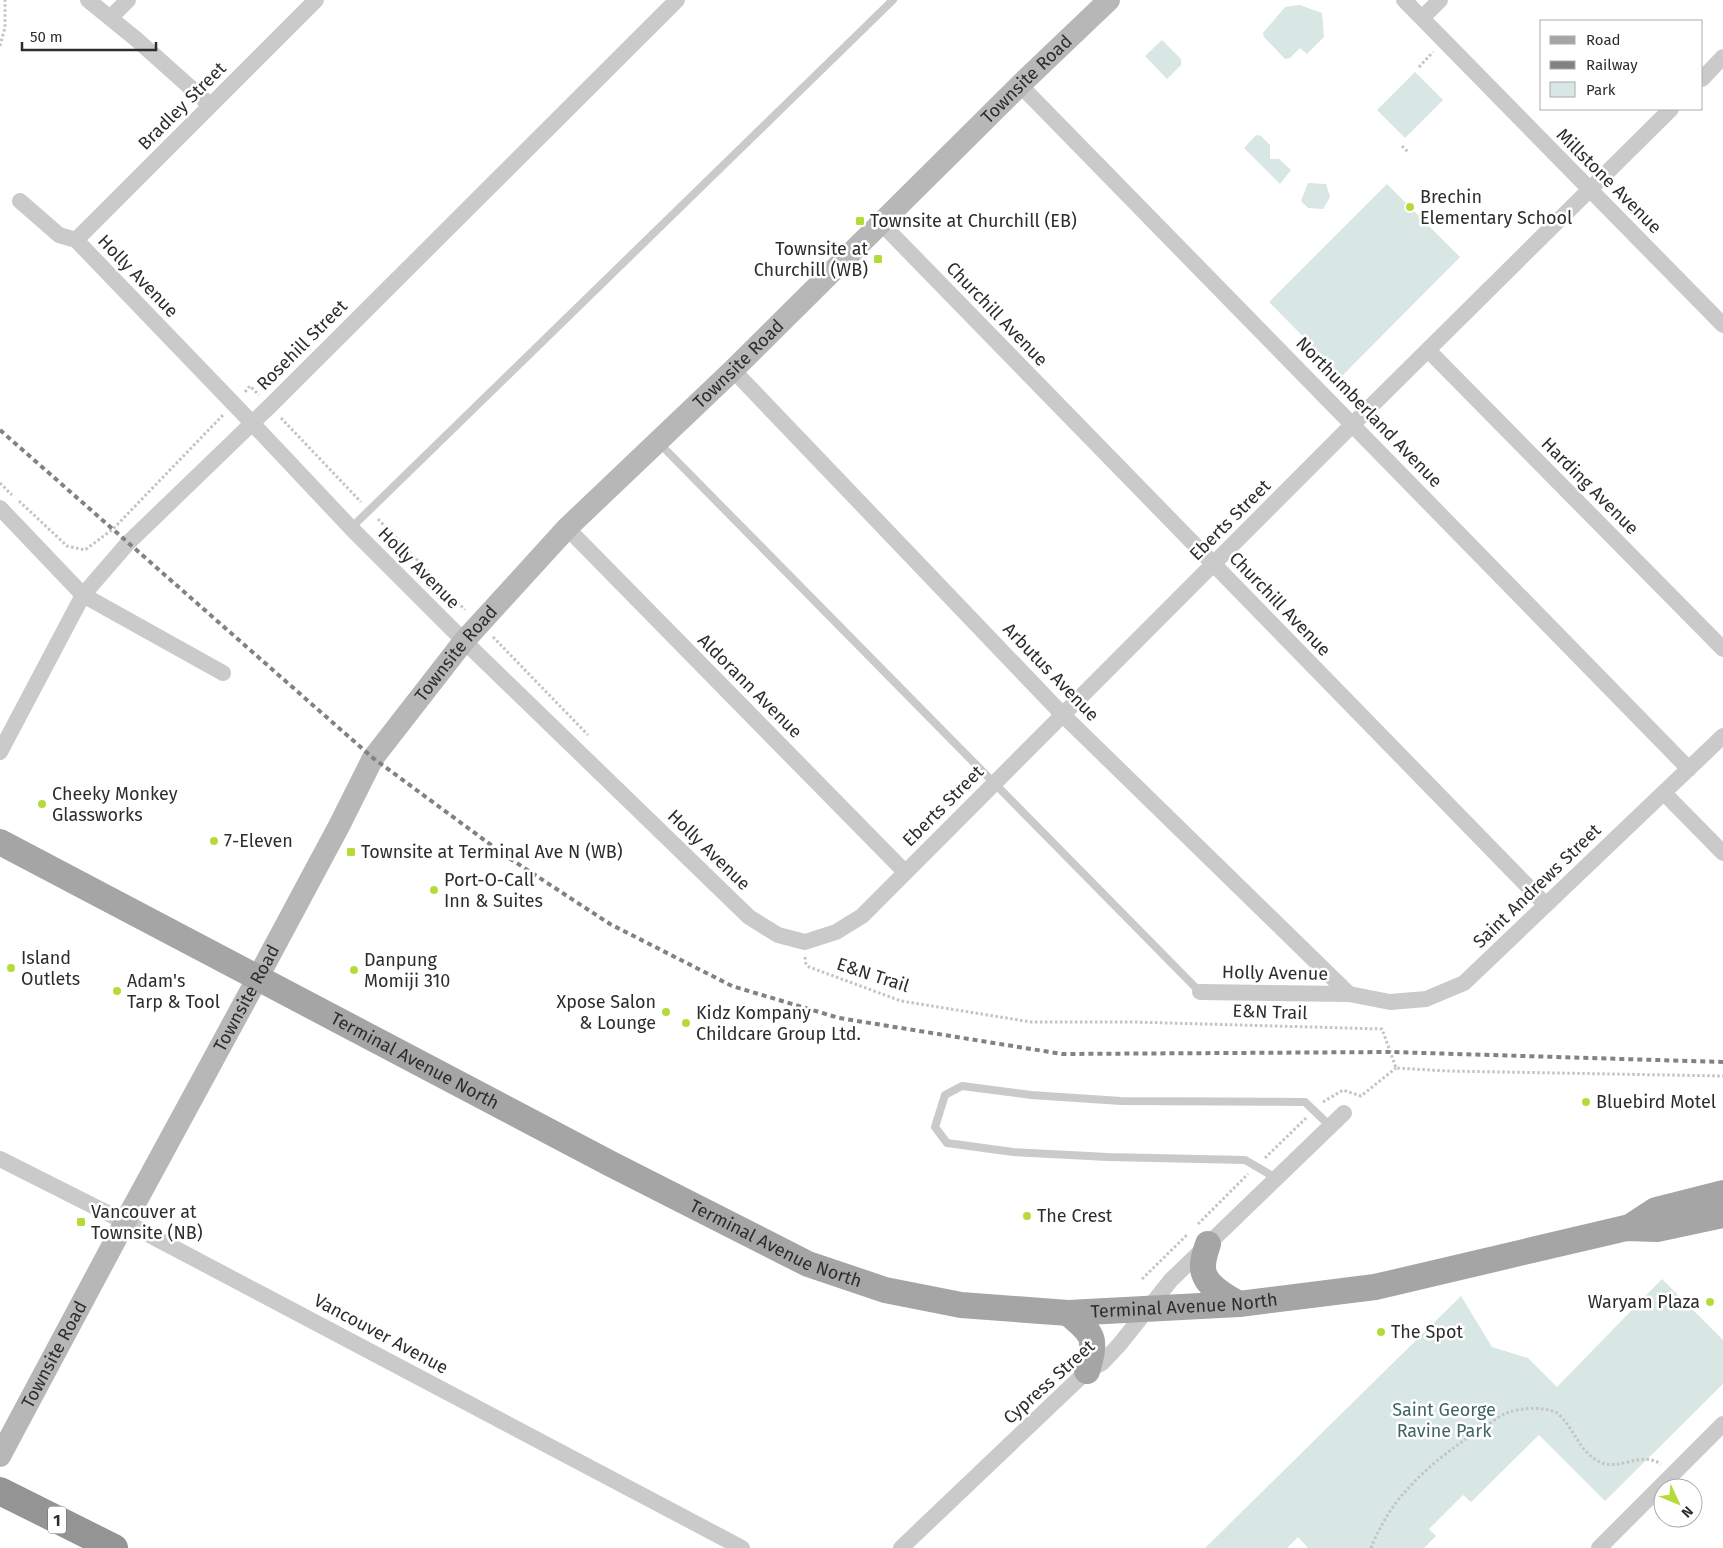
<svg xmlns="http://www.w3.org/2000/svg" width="1723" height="1548" viewBox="0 0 1723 1548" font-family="'Fira Sans',sans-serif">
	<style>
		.green { fill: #d9e7e4 }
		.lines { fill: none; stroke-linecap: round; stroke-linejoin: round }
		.path { stroke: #c4c4c4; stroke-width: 3; stroke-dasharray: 2.5 2.5; stroke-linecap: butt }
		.lane { stroke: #cacaca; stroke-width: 8 }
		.street { stroke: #cacaca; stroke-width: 16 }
		.secondary { stroke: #b7b7b7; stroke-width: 22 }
		.primary { stroke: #a5a5a5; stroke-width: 26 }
		.highway { stroke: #949494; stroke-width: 28 }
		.rail { stroke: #828282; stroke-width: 4; stroke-dasharray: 5 4; stroke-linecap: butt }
		.poi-dot { fill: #b6db38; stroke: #fff; stroke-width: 2 }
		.labels { text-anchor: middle; stroke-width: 5; stroke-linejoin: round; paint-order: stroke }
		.shield { fill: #fff; stroke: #6c6c6c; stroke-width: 1 }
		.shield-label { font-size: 16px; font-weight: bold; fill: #2d2d2d }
		.street-label { font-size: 18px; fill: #2d2d2d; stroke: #fff }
		.poi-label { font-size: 18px; fill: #2d2d2d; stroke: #fff; text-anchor: start }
		.park-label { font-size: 18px; fill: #3d6760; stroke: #fff }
	</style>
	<rect width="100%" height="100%" fill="#fff"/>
	<path class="green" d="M1300,5L1322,13L1324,37L1307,54L1300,48L1290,58L1285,59L1264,37L1263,33L1285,7Z
		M1162,40L1181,59V65L1167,79L1145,56Z
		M1415,72L1443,100L1405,138L1377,110Z
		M1256,135L1261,136L1270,145V159H1279L1291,170L1280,184L1244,148Z
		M1308,183L1326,184L1330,197L1323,209L1308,208L1301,201Z
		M1387,184L1460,257L1342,376L1269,302Z
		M1662,1279L1723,1340V1384L1605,1501L1539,1435L1471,1502L1463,1495L1429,1529L1436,1536L1424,1548H1308L1298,1537L1287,1548H1205L1461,1296L1492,1347L1528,1358L1557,1387Z"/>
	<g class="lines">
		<path class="path" d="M0,46L5,27V0
			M1419,67L1433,52
			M1402,146L1409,153
			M245,392L250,386L259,395
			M281,418L361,502
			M0,483L12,495
			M19,501L67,546L85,550L113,529L223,415
			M378,519L465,610
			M493,637L588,735
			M805,957L806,964L809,967L901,1001L1031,1022H1133L1382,1029L1396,1068L1447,1071L1723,1076
			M1323,1102L1343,1090L1361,1096L1396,1068
			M1265,1158L1306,1118
			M1198,1224L1248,1174
			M1142,1279L1188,1234
			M1371,1548C1378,1530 1391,1507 1404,1493C1427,1466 1457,1444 1486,1426C1493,1421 1501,1415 1509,1412C1523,1408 1543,1406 1557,1413C1560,1415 1563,1419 1565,1421C1577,1437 1583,1455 1602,1463C1622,1470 1640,1451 1661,1464"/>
		<path class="lane" d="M659,443L1200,992
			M351,528L893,0
			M1276,1178L1245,1160L1108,1157L1013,1152L947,1143L935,1127L945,1095L962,1086L1031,1095L1121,1101L1305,1102L1330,1126"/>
		<path class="street" d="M88,0L136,39L210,105
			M1404,0L1723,325
			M110,18L128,0
			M1422,18L1440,0
			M1702,79L1723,57
			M1020,85L1689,769
			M20,201L59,235L76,240L252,423L351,528L464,641L749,917L778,935L805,942L836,932L862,916L1353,424L1671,109
			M881,223L1546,905
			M76,240L316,0
			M1428,350L1723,649
			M733,370L1063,715L1349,994
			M0,508L83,595L223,673
			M567,528L905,872
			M0,752L83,595L128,543L270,406L677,0
			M1664,793L1723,853
			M1200,992L1349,994L1390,1002L1426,999L1464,983L1723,736
			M0,1159L125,1222L742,1548
			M901,1548L1087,1371L1102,1363L1119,1345L1171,1280L1344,1113
			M1599,1548L1723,1424"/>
		<path class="secondary" id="s1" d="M0,1456L125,1222L257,979L339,826L373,758L464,641L567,528L733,370L1020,85L1109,0"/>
		<g class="primary">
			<path id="s2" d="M0,842L611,1164L808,1264L885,1290L961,1305L1068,1313L1239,1304L1375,1287L1626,1228L1657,1229L1723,1215"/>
			<path d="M1630,1227L1656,1210L1723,1193"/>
			<path d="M1208,1244C1205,1253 1200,1266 1205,1276C1210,1288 1228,1298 1239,1304"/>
			<path d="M1068,1313C1094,1335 1097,1337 1087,1371"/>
		</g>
		<path class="highway" d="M0,1491L114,1548"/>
		<path class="rail" d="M0,430L373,758L506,856L610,924L732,986L839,1018L1062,1054L1391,1052L1723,1062"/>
	</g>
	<g class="poi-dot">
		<circle cx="1410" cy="207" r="5"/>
		<rect x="855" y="216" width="10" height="10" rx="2.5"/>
		<rect x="873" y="254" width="10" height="10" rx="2.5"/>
		<circle cx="42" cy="804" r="5"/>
		<circle cx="214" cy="841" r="5"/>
		<rect x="346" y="847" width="10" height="10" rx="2.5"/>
		<circle cx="434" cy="890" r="5"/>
		<circle cx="11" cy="968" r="5"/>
		<circle cx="354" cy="970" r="5"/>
		<circle cx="117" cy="991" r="5"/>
		<circle cx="666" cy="1012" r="5"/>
		<circle cx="686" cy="1023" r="5"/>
		<circle cx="1586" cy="1102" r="5"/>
		<circle cx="1027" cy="1216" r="5"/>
		<rect x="76" y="1217" width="10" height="10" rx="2.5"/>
		<circle cx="1710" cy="1302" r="5"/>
		<circle cx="1381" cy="1332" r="5"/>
	</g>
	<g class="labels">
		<rect class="shield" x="48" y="1506.5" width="18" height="27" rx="4"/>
		<g class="shield-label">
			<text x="57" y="1526">1</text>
		</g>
		<g class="street-label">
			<text dy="6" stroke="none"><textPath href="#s1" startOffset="1735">Townsite Road</textPath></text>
			<text transform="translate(182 106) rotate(-45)" y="6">Bradley Street</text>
			<text transform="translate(1609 181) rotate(45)" y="6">Millstone Avenue</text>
			<text transform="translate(138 276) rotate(46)" y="6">Holly Avenue</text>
			<text transform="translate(997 314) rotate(46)" y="6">Churchill Avenue</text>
			<text transform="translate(302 345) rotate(-45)" y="6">Rosehill Street</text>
			<text dy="6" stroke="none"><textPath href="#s1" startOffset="1330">Townsite Road</textPath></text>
			<text transform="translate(1369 412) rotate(46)" y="6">Northumberland Avenue</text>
			<text transform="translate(1590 486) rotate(45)" y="6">Harding Avenue</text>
			<text transform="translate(1230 520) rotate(-45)" y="6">Eberts Street</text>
			<text transform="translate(419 568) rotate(45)" y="6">Holly Avenue</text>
			<text transform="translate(1280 604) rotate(46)" y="6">Churchill Avenue</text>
			<text dy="6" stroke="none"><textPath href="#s1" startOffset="925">Townsite Road</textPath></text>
			<text transform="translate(1051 672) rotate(46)" y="6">Arbutus Avenue</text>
			<text transform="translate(750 686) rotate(45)" y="6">Aldorann Avenue</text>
			<text transform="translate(943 806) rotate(-45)" y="6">Eberts Street</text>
			<text transform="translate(709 850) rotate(44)" y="6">Holly Avenue</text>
			<text transform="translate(1537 886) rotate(-44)" y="6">Saint Andrews Street</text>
			<text transform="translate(1275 973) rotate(1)" y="6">Holly Avenue</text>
			<text transform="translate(873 975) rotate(18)" y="6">E&amp;N Trail</text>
			<text dy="6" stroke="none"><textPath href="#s1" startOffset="520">Townsite Road</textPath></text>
			<text transform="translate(1270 1012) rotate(2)" y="6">E&amp;N Trail</text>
			<text dy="6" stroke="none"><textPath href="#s2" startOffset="469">Terminal Avenue North</textPath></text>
			<text dy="6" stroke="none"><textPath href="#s2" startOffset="874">Terminal Avenue North</textPath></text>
			<text dy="6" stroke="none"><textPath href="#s2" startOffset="1294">Terminal Avenue North</textPath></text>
			<text transform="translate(381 1334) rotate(28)" y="6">Vancouver Avenue</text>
			<text dy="6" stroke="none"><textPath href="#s1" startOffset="115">Townsite Road</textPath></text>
			<text transform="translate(1049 1382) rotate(-42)" y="6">Cypress Street</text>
		</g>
		<g class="poi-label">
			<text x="1420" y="203">Brechin<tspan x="1420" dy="21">Elementary School</tspan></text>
			<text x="870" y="227">Townsite at Churchill (EB)</text>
			<text x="868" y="255" text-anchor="end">Townsite at<tspan x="868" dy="21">Churchill (WB)</tspan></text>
			<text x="52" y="800">Cheeky Monkey<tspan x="52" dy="21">Glassworks</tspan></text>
			<text x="224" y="847">7-Eleven</text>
			<text x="361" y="858">Townsite at Terminal Ave N (WB)</text>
			<text x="444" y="886">Port-O-Call<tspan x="444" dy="21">Inn &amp; Suites</tspan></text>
			<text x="21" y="964">Island<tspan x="21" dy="21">Outlets</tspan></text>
			<text x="364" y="966">Danpung<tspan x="364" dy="21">Momiji 310</tspan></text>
			<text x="127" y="987">Adam's<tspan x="127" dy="21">Tarp &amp; Tool</tspan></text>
			<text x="656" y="1008" text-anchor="end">Xpose Salon<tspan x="656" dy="21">&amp; Lounge</tspan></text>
			<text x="696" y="1019">Kidz Kompany<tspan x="696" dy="21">Childcare Group Ltd.</tspan></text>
			<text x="1596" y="1108">Bluebird Motel</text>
			<text x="91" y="1218">Vancouver at<tspan x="91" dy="21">Townsite (NB)</tspan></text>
			<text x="1037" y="1222">The Crest</text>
			<text x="1700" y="1308" text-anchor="end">Waryam Plaza</text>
			<text x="1391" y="1338">The Spot</text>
		</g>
		<g class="park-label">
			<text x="1444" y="1416">Saint George<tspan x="1444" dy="21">Ravine Park</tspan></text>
		</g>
	</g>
	<rect x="1540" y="20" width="162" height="90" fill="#ffffff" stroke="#ababab"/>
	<rect x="1550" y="36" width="25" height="8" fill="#a5a5a5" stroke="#ababab"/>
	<text x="1586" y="45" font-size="15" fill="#2d2d2d">Road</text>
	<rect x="1550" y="61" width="25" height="8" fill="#828282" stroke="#ababab"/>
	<text x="1586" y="70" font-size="15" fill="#2d2d2d">Railway</text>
	<rect x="1550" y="82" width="25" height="15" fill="#d9e7e4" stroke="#ababab"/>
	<text x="1586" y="95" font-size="15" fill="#2d2d2d">Park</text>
	<g transform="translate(1678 1503) rotate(134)"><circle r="24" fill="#ffffff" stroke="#ababab"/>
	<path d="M0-4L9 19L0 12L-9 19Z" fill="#b6db38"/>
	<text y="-8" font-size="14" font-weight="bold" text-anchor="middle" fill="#2d2d2d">N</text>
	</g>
	<path d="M22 42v8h134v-8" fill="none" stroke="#2d2d2d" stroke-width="2.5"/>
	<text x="30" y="42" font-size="15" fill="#2d2d2d" stroke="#ffffff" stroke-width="4" paint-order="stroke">50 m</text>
</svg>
